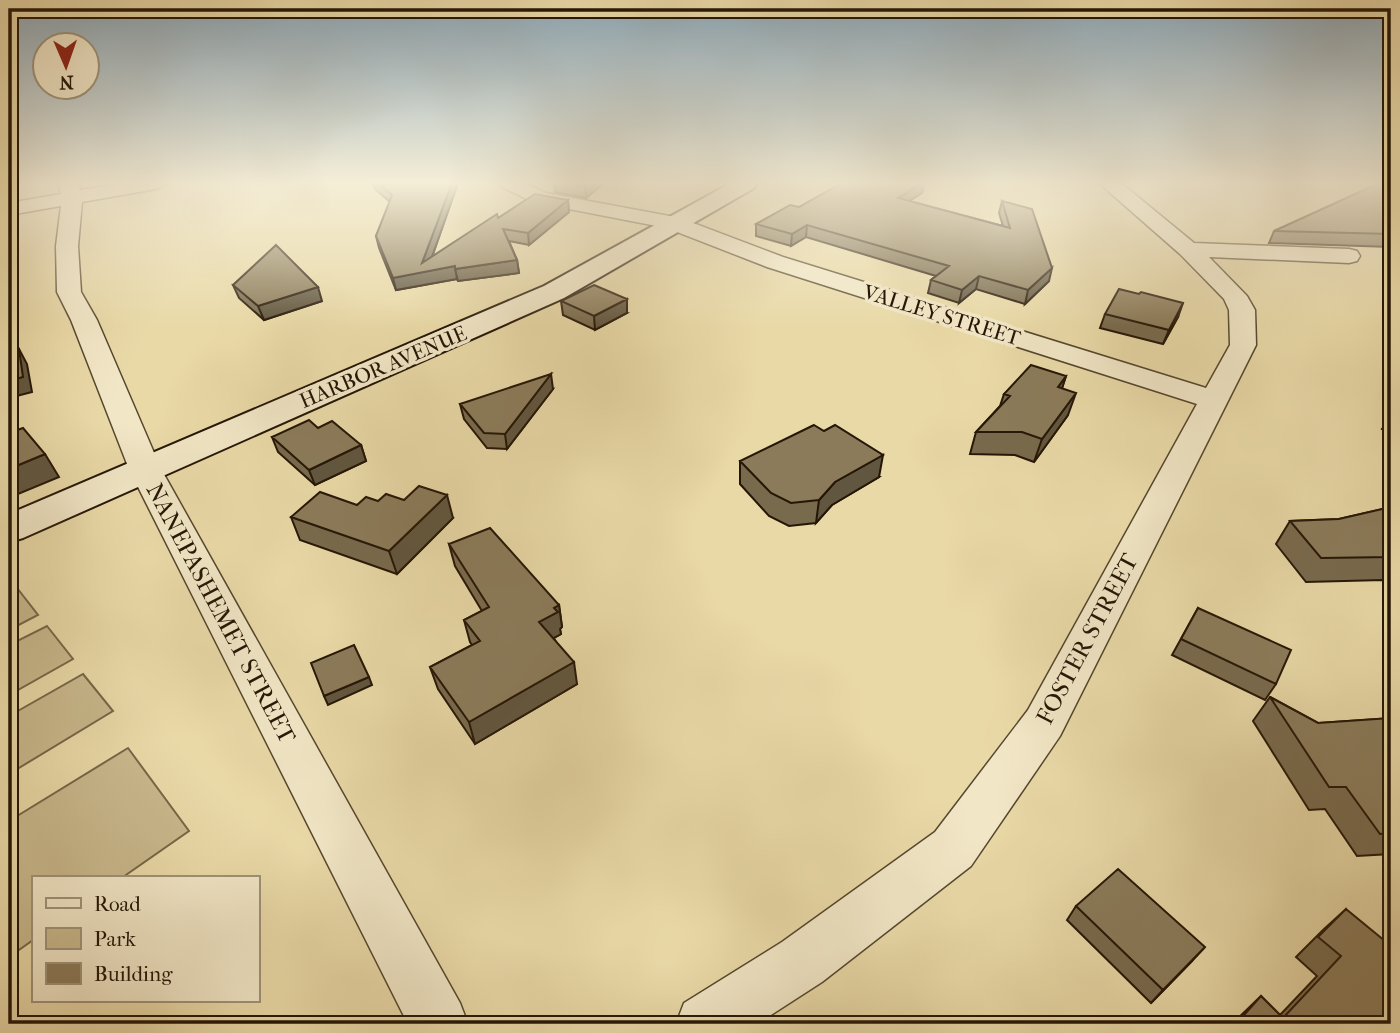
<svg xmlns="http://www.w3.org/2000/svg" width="1400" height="1033" viewBox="0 0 1400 1033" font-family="'IM FELL French Canon',serif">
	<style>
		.green { fill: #c8b88c; stroke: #766749; stroke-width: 2 }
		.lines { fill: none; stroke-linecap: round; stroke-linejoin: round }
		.street-casing { stroke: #56472e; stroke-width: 3 }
		.secondary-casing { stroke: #251606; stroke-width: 4 }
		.street { fill: #f1e6c6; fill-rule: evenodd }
		.secondary { fill: #f1e6c6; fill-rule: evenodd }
		.wall { fill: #786a4d; stroke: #251606; stroke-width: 2 }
		.shaded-wall { fill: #61563f; stroke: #251606; stroke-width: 2 }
		.building { fill: #8b7b5a; stroke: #251606; stroke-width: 2 }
		.labels { text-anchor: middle; stroke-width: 7; stroke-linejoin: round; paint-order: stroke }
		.far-street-label { font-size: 21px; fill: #251606; stroke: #f1e6c6 }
		.street-label { font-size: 24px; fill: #251606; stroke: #f1e6c6 }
	</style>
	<rect width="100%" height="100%" fill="#e9d9a7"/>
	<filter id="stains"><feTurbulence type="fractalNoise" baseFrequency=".00286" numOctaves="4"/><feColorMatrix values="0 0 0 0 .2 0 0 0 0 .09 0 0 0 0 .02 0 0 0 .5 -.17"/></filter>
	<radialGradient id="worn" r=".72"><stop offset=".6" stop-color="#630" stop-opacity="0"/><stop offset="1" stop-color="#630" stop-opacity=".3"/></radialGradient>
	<path class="green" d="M14,584L38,615L9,630V587Z
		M47,626L73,659L9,695V645Z
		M83,674L113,711L9,774V716Z
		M128,748L189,831L123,877H33V940L9,957V821Z"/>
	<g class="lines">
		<defs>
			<path id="street" d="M58,183H78L80,190L124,183H166L156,189L82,202L78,246L81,292L97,320L161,469L460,1003L468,1024H408L129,469L71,320L57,292L56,246L61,206L9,215V203L61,194Z
				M499,183H524L546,193L680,218L783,257L1206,388L1230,345L1229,310L1224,299L1180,254L1099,183H1121L1194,243L1349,249L1357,251L1360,256L1357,261L1349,263L1209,257L1247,296L1255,310L1256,345L1060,736L971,866L822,982L757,1024H676L684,1003L782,942L935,832L1028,710L1197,404L767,267L667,228L533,202L502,187Z"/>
			<path id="secondary" d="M731,183H757L754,188L564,298L23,538L9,542V514L544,286Z"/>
		</defs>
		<use href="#street" class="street-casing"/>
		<use href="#secondary" class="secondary-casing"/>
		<use href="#street" class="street"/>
		<use href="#secondary" class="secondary"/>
	</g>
	<path class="wall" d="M373,183H458L432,257L498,218L568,200L569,212L529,245L509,241L517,260L519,273L458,281L457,279L396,290L379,248L376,236L390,202L375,189Z
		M554,183H604L586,198L555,192Z
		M842,183H924L922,193L909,201L1003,226L999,213L1002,201L1049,281L1025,304L976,289L959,303L928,293L931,280L936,276L806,237L791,246L756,236V224L799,207Z
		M1391,183V247L1269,243L1274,231Z
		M233,285L322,301L264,320L239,298Z
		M561,301L627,313L595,330L563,315Z
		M1105,314L1178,317L1163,344L1100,328Z
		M1066,376L1062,388L1068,415L1034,462L1015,455L970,454L976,432L1000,406L1004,394Z
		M553,389L507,449L487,448L464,419L460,404Z
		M1391,416V432L1382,429Z
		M318,428L361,445L366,461L315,485L278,452L272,437Z
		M740,461L879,477L832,505L816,523L789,526L769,516L740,484Z
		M404,500L453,518L397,574L300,540L291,517L378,501Z
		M1391,507V587L1383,580L1306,582L1276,544L1290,521L1339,519Z
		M449,544L559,605L562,627L560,629L561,634L554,638L577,684L475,744L438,689L430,667L472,645L470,642L464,620L482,611L455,566Z
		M1198,608L1276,684L1265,700L1172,655Z
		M1270,697L1318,723L1391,718V854L1357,856L1325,809L1309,810L1253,721Z
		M1076,906L1192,961L1151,1003L1067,920Z
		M1346,909L1391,1024H1232L1261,996L1280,1015L1317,976L1296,957L1323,930Z"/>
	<path class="shaded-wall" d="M452,183H458L427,271L455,266L457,279L396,290L393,278L422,263Z
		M589,183H604L586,198L585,186Z
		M922,183H924L922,193L896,210L898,198Z
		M568,200L569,212L529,245L528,233Z
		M807,225L806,237L791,246L792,234Z
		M517,260L519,273L458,281L455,269Z
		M1052,268L1049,281L1025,304L1028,290Z
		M979,276L976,289L959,303L962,290Z
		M318,287L322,301L264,320L258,306Z
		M627,299V313L595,330L594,316Z
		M1183,303L1178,317L1163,344L1169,330Z
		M19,349L27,364L32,392L9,398V381Z
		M551,374L553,389L507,449L505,434Z
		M1066,376L1059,398L1058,387Z
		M1076,393L1068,415L1034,462L1042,439Z
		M361,445L366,461L315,485L309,470Z
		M45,454L59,477L18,494L9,480V469Z
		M883,455L879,477L832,505L816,523L819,500L835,482Z
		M9,481L13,488L9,490Z
		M447,495L453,518L397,574L389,551Z
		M559,605L562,627L560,629L561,634L543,644L539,622L554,608Z
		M574,662L577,684L475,744L469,722Z
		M369,677L372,685L328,705L324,696Z
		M1205,947L1192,961L1151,1003L1163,990Z"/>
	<path class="building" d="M378,183H452L422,263L497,214L498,218L535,194L568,200L528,233L503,229L517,260L455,269V266L393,278L376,236L392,195Z
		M568,183H589L585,186Z
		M842,183H922L898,198L1010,228L1002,201L1032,209L1052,268L1028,290L979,276L962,290L931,280L949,266L807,225L792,234L756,224L790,205L799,207Z
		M1379,183H1391V234L1274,231Z
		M276,245L318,287L258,306L233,285Z
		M594,285L627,299L594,316L561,301Z
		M1119,289L1139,294L1141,292L1183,303L1169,330L1105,314Z
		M19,349L23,377L9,381V352Z
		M1031,365L1066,376L1058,387L1076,393L1042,439L1022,432H976L1010,396L1004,394Z
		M551,374L505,434L484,433L460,404Z
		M309,420L318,428L332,421L361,445L309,470L272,437Z
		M814,425L824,431L835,425L883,455L835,482L819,500L791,503L771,493L740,461Z
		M23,428L45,454L9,469V433Z
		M419,486L447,495L389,551L291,517L320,492L357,505L366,497L378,501L386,494L404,500Z
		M1391,507V557L1321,558L1290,521L1339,519Z
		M490,528L559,605L554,608L558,612L539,622L574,662L469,722L430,667L480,641L464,620L489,607L449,544Z
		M1198,608L1291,650L1276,684L1181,639Z
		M354,645L369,677L324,696L311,663Z
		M1270,697L1318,723L1391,718V833L1380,834L1346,787H1329Z
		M1118,869L1205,947L1163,990L1076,906Z
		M1346,909L1391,946V1024H1236L1261,996L1283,1018L1341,956L1318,937Z"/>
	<linearGradient id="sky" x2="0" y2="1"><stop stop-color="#8da8b8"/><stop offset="0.56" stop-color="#f5eed7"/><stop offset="1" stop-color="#f5eed7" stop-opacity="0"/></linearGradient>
	<rect width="1400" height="327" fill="url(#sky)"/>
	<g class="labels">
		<g class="far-street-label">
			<text transform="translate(942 315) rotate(17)" y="7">VALLEY STREET</text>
			<text transform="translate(383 367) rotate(-23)" y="7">HARBOR AVENUE</text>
		</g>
		<g class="street-label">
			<text transform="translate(221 613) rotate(62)" y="8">NANEPASHEMET STREET</text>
			<text transform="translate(1087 639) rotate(-62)" y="8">FOSTER STREET</text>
		</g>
	</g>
	<rect width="1400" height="1033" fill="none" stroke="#e9d9a7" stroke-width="35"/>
	<rect x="10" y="10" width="1379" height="1012" fill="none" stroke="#251606" stroke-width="3.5"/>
	<rect x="18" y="18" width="1365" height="998" fill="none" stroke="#251606" stroke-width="2"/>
	<rect x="32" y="876" width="228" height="126" fill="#f1e6c6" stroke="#9f9379" stroke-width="2"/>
	<rect x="46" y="898" width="35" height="10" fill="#f1e6c6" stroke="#9f9379" stroke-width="2"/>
	<text x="94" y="911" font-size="21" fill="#251606">Road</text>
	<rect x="46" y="928" width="35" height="21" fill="#c8b88c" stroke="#9f9379" stroke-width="2"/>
	<text x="94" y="946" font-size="21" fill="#251606">Park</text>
	<rect x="46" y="963" width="35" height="21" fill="#8b7b5a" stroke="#9f9379" stroke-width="2"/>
	<text x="94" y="981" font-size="21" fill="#251606">Building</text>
	<g transform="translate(66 66) rotate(178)"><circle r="33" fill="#f1e6c6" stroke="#9f9379" stroke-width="2"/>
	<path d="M0-5L12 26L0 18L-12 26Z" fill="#8f2418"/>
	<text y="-10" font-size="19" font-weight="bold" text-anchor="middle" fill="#251606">N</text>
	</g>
	<rect width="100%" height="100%" filter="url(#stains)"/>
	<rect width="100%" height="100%" fill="url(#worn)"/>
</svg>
